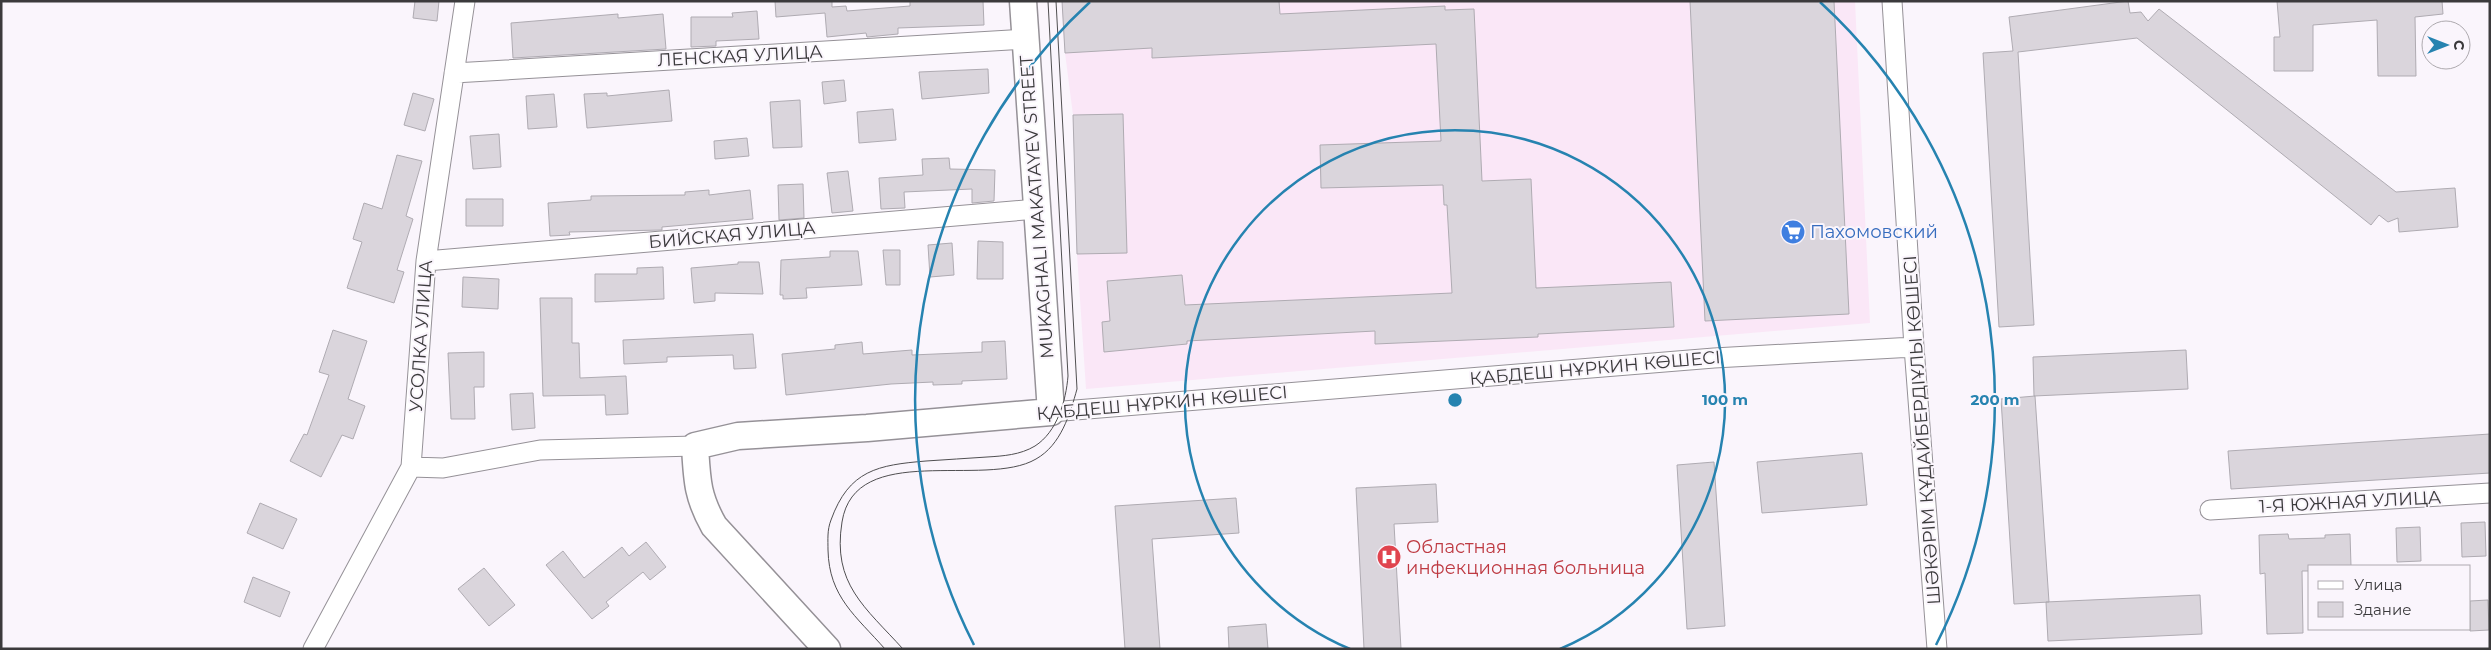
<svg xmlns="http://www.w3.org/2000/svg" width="2491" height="650" viewBox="0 0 2491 650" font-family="Montserrat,sans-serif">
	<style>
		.industrial { fill: #fae7f7 }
		.building { fill: #dad5dc; stroke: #afabb2 }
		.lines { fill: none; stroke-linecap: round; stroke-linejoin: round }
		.minor-casing { stroke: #959197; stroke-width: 21 }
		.secondary-casing { stroke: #959197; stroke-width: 29 }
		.minor { stroke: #fff; stroke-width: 19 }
		.secondary { stroke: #fff; stroke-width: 26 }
		.tram { stroke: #504f51; stroke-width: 1 }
		.ring { fill: none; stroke: #2683b0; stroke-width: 2.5 }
		.labels { text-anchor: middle; stroke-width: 4; stroke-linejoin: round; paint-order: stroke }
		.street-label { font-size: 18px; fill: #3b3a3c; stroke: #faf5fc }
		.shop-label { font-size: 18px; fill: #366cbe; stroke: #faf5fc; text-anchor: start }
		.health-label { font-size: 18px; fill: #be3a42; stroke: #faf5fc; text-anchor: start }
		.centre { fill: #2683b0; stroke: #faf5fc; stroke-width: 2.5 }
		.ring-label { font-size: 15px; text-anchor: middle; font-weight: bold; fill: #2683b0; stroke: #faf5fc; stroke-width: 4; stroke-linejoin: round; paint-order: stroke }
	</style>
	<rect width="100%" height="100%" fill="#faf5fc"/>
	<path class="industrial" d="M1062,1H1855L1870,323L1086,389L1077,254L1073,115L1065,53Z"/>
	<path class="building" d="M415,1H439L437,21L413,18Z
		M775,1H832V7L846,6L847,11L910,6V1H983L984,25L898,28V34L867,37L866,33L827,37L825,13L776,17Z
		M1062,1H1279L1280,14L1445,6V10L1474,9L1482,181L1531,179L1536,288L1671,282L1674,327L1538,334V337L1375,344V331L1187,341V344L1104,352L1102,322L1110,321L1107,281L1182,275L1185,305L1452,293L1447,205H1444L1443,185L1321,188L1320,145L1441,141L1436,44L1152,58V48L1065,53Z
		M1690,1H1834L1849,314L1705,321Z
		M2128,1L2130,13L2141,12L2148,21L2159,9L2396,192L2455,188L2458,227L2399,232L2398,218L2388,222L2379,215L2371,225L2137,38L2018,52L2034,325L1999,327L1983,53L2013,51L2009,17Z
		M2277,1H2442L2443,14L2415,17L2416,76H2378L2377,20L2313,25V71H2274V37H2280Z
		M757,11L759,39L716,41V46L691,47V17H733L732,13Z
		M618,14V18L663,14L666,49L513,58L511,23Z
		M988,69L989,93L922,99L919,72Z
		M844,80L846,101L824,104L822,82Z
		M669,90L672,121L587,128L584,94L607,93V96Z
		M413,93L434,99L425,131L404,125Z
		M554,94L557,127L528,129L526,96Z
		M800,100L802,147L773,148L770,102Z
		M893,109L896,140L859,143L857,112Z
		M1123,114L1127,253L1077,254L1073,115Z
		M499,134L501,167L473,169L470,136Z
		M747,138L749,156L715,159L714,141Z
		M397,155L422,161L406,216L413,219L397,270L404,272L394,303L347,288L362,242L353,239L364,203L382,209Z
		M949,158L950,169L995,170L994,201L972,203V189L904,192L905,208L881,209L879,178L923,175L922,159Z
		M848,171L853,211L832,213L827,173Z
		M803,184L804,218L779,220L778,185Z
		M709,190V195L750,190L753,219L662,227V230L569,232L570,235L550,236L548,203L591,200V196L685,195V192Z
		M466,199H503V226H466Z
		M978,241L1003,242V279H977Z
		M952,243L954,275L930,277L928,245Z
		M883,250H900V285H886Z
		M830,251H858L862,285L806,288L807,298L783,299V295H780L781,260L830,257Z
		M738,262H759L763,294L715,293V301L694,303L691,268L738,264Z
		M663,267L664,299L595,302V274H637V268Z
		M463,277L499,279L498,309L462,307Z
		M540,298H572V343H579L580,378L626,376L628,414L606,415L605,395L543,396Z
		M333,330L367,341L348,399L365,406L353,439L342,435L321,477L290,461L304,434L307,435L329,375L319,372Z
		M753,334L756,368L734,369L733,355L667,357V362L624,364L623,340Z
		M1005,341L1007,379L962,381V384L933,385V382L891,384L786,395L782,354L835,349V345L862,342L863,354L912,350V355L982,352V342Z
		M2186,350L2188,389L2034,396L2033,357Z
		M484,352V387H474L475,419H451L448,353Z
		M533,393L535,428L512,430L510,394Z
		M2035,396L2049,602L2014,604L2001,399Z
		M2490,434V473L2231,489L2228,451Z
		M1862,453L1867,505L1762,513L1757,462Z
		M1714,462L1725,626L1687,629L1677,465Z
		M1436,484L1438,522L1394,524L1401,649H1364L1356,488Z
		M1236,498L1239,533L1152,539L1160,649H1125L1115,506Z
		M260,503L297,519L283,549L247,533Z
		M2485,522L2486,556L2462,557L2461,523Z
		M2420,527L2421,561L2397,562L2396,528Z
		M2288,534L2289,539L2325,538V535L2350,534L2351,566H2310V571H2302L2303,633L2267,634L2265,573L2260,574L2259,535Z
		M646,542L666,567L650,580L643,572L606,602L609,606L592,619L546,565L563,551L584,578L622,547L629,556Z
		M484,568L515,605L489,626L458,589Z
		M253,577L290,592L280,617L244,602Z
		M2200,595L2202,634L2048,641L2046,602Z
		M2488,600L2489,630L2470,631V601Z
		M1266,624L1268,649H1229L1228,627Z"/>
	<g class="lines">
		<defs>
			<path id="minor" d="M1892,1L1914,347L1937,649
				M454,73L1026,39
				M426,261L1037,209
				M1051,412L1714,358L1914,347
				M411,467L443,468L540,450L695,446
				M2210,510L2490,493
				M313,649L411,467L426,261L465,1"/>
			<path id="secondary" d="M827,649L714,526C697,496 697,480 695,446L738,436L867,428L1051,412L1023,1"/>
		</defs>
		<use href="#minor" class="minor-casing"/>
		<use href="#secondary" class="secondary-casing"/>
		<use href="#minor" class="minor"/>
		<use href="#secondary" class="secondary"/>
		<path class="tram" d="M885,649C856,616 829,597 828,550C828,540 827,530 831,520C849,470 878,465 926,461C946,460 967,458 987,457C1003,456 1020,455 1035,446C1057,432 1066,401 1068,376L1048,1
			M903,649C865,607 832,584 842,522C855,440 985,489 1036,459C1061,445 1070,414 1077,389L1056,1"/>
	</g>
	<g class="ring">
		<path d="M1350 649A270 270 0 1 1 1560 649"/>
		<path d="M974 645A540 540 0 0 1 1090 2M1820 2A540 540 0 0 1 1936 645"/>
	</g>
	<defs>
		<symbol id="supermarket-disc" viewBox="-11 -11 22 22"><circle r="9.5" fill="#3f7fe0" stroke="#faf5fc"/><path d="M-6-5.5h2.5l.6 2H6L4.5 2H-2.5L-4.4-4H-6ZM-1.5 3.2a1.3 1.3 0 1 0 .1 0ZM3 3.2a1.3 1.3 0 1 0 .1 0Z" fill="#fff"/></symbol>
		<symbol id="hospital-disc" viewBox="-11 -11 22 22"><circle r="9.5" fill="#e0444e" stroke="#faf5fc"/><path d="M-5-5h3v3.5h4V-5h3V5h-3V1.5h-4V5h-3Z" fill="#fff"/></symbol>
	</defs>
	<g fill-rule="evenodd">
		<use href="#supermarket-disc" x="1779" y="218" width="28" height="28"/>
		<use href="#hospital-disc" x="1375" y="543" width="28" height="28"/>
	</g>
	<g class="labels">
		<g class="street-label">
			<text transform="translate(740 56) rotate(-3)" y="6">ЛЕНСКАЯ УЛИЦА</text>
			<text transform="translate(1037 207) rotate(-94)" y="6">MUKAGHALI MAKATAYEV STREET</text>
			<text transform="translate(732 235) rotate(-5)" y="6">БИЙСКАЯ УЛИЦА</text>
			<text transform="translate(421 336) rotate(-86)" y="6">УСОЛКА УЛИЦА</text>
			<text transform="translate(1595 368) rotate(-5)" y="6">ҚАБДЕШ НҰРКИН КӨШЕСІ</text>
			<text transform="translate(1162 403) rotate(-5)" y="6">ҚАБДЕШ НҰРКИН КӨШЕСІ</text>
			<text transform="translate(1922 430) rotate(-94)" y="6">ШӘКӘРІМ ҚҰДАЙБЕРДІҰЛЫ КӨШЕСІ</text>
			<text transform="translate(2350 502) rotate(-3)" y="6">1-Я ЮЖНАЯ УЛИЦА</text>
		</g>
		<g class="shop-label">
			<text x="1810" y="238">Пахомовский</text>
		</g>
		<g class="health-label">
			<text x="1406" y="553">Областная<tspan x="1406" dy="21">инфекционная больница</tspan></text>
		</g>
	</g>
	<circle cx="1455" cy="400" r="8" class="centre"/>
	<g class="ring-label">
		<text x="1725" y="405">100 m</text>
		<text x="1995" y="405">200 m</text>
	</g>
	<rect width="2491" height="650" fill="none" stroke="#3b3a3c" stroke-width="5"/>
	<rect x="2308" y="565" width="162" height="65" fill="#faf5fc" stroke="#aeaaaf"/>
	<rect x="2318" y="581" width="25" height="8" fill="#ffffff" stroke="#aeaaaf"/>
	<text x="2354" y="590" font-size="15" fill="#3b3a3c">Улица</text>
	<rect x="2318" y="602" width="25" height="15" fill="#dad5dc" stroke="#aeaaaf"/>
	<text x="2354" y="615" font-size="15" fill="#3b3a3c">Здание</text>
	<g transform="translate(2446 45) rotate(90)"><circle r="24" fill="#faf5fc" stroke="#aeaaaf"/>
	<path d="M0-4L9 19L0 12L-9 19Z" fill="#2683b0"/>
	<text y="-8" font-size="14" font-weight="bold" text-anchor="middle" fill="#3b3a3c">С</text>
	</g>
</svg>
